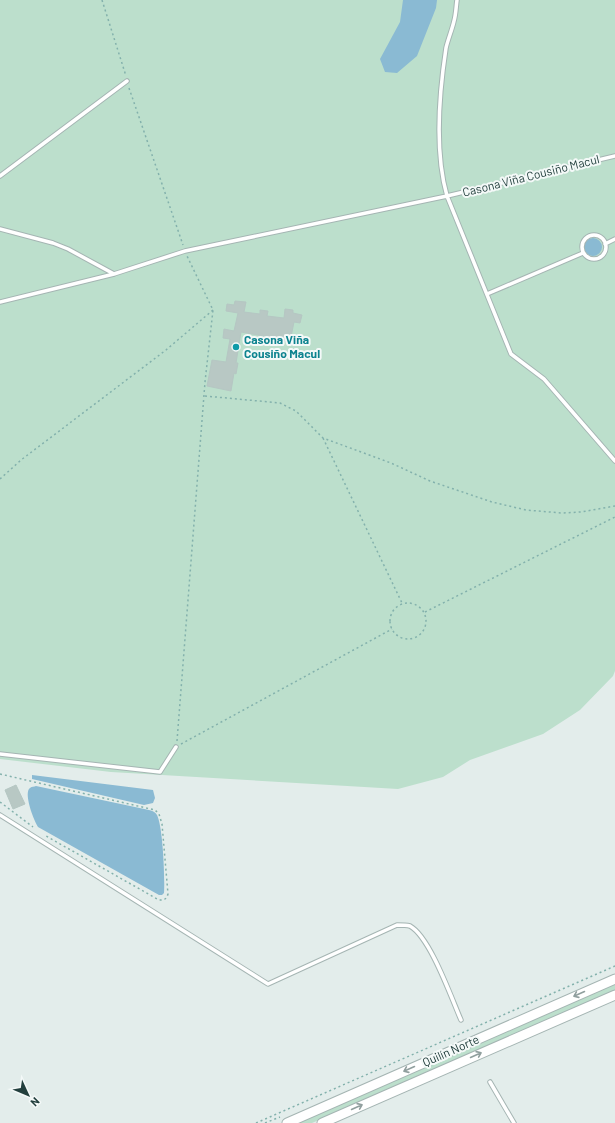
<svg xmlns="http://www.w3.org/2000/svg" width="615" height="1123" viewBox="0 0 615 1123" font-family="Barlow,sans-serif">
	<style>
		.green { fill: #bcdfcc }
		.water { fill: #8abad3 }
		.building { fill: #b8c8c4; stroke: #b5c7c3 }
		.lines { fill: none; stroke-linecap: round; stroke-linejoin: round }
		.service-casing { stroke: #a5b5b3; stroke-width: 5.5 }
		.tertiary-casing { stroke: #a5b5b3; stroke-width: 11 }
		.path { stroke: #83b1ac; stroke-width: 1.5; stroke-dasharray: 2 3; stroke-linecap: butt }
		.service { stroke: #fff; stroke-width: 3.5 }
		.tertiary { stroke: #fff; stroke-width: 9 }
		.oneway { stroke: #909f9e }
		.culture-dot { fill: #0f9aa8; stroke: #f4f9f8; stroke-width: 1.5 }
		.labels { text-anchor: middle; stroke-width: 4; stroke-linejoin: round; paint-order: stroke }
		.street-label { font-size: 12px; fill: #223f3d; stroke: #f4f9f8 }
		.culture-label { font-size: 12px; font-weight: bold; fill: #0d838f; stroke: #f4f9f8; text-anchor: start }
	</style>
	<rect width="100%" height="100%" fill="#e3edeb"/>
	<path class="green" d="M0,0H615V671L613,676L580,710L543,734L470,760L443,777L398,789L111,772L0,759Z
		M615,983V990L312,1123H296Z"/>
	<path class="water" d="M403,0H437L436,8L417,56L397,73L385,72L380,59L400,22Z
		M584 247a9 9 0 1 1 18 0a9 9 0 1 1-18 0Z
		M32,775L153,790L155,798L153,803L144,805L32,779Z
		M36,786L149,810C153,811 155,812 157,815C163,827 165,878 164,893L162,895H159L38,827C34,821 23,793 30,788C32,786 34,787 36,786Z"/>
	<path class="building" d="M235,301L246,302L244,312L260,314V310L268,311L267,316L284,318L285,309L293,310V313L302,315L300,323L294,322L290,342L280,340V339L241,332L236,363H238L236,374L234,373L231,391L207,386L212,360L226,362L230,339L223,338L224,329L234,331L238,313L226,311L227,304L234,305Z
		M16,785L25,804L13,809L5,790Z"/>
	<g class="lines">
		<defs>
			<path id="service" d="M457,0C456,7 456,14 454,21C452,30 448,39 446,48C439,94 434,150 447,196L511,354L544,379L615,461
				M0,176L127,81
				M0,229L53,243L68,249L114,274
				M582 247a12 12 0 1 1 24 0a12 12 0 1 1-24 0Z
				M605,244L615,239
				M487,294L583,253
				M0,302L114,274L185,251L447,196L615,156
				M0,754L160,772L176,747
				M0,815L268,984L397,925C401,925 406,925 410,926C430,937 451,997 461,1020
				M490,1082L514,1123"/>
			<path id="tertiary" d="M287,1123L615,979
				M322,1123L615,995"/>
		</defs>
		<use href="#service" class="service-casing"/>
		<use href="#tertiary" class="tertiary-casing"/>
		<path class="path" d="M102,0L126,76
			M129,88L183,245
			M205,396L280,403L296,411L323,438L391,463L430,481L492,502L526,510L562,513L581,512L615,506
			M323,438L402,603
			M0,479L21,460L166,350L213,310
			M390 621a18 18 0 1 1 36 0a18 18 0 1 1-36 0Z
			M425,612L615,517
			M177,741L205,382L213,310L187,256
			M181,744L392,629
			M0,774L155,810L159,814L162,824L168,894C166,900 164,900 159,900L46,836
			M0,802L33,827
			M256,1123L615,966
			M265,1123L280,1117"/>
		<use href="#service" class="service"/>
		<use href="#tertiary" class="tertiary"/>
	</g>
	<defs><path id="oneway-shaft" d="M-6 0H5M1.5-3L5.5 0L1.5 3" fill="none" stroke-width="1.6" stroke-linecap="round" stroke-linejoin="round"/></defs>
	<g class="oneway">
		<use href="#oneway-shaft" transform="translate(579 994) rotate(156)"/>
		<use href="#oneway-shaft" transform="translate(476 1055) rotate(-24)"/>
		<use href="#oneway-shaft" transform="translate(409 1069) rotate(156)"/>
		<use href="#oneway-shaft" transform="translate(357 1107) rotate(-24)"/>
	</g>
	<circle class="culture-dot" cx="236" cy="347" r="4"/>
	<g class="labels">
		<g class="street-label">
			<text transform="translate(531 176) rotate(-14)" y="4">Casona Viña Cousiño Macul</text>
			<text transform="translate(451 1051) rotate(-24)" y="4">Quilín Norte</text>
		</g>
		<g class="culture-label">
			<text x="244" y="344">Casona Viña<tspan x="244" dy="14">Cousiño Macul</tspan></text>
		</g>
	</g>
	<g transform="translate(28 1095) rotate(134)" stroke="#f4f9f8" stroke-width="3" paint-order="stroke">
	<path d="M0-3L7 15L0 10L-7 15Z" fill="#223f3d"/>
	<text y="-6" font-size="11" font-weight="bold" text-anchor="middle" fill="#223f3d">N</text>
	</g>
</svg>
